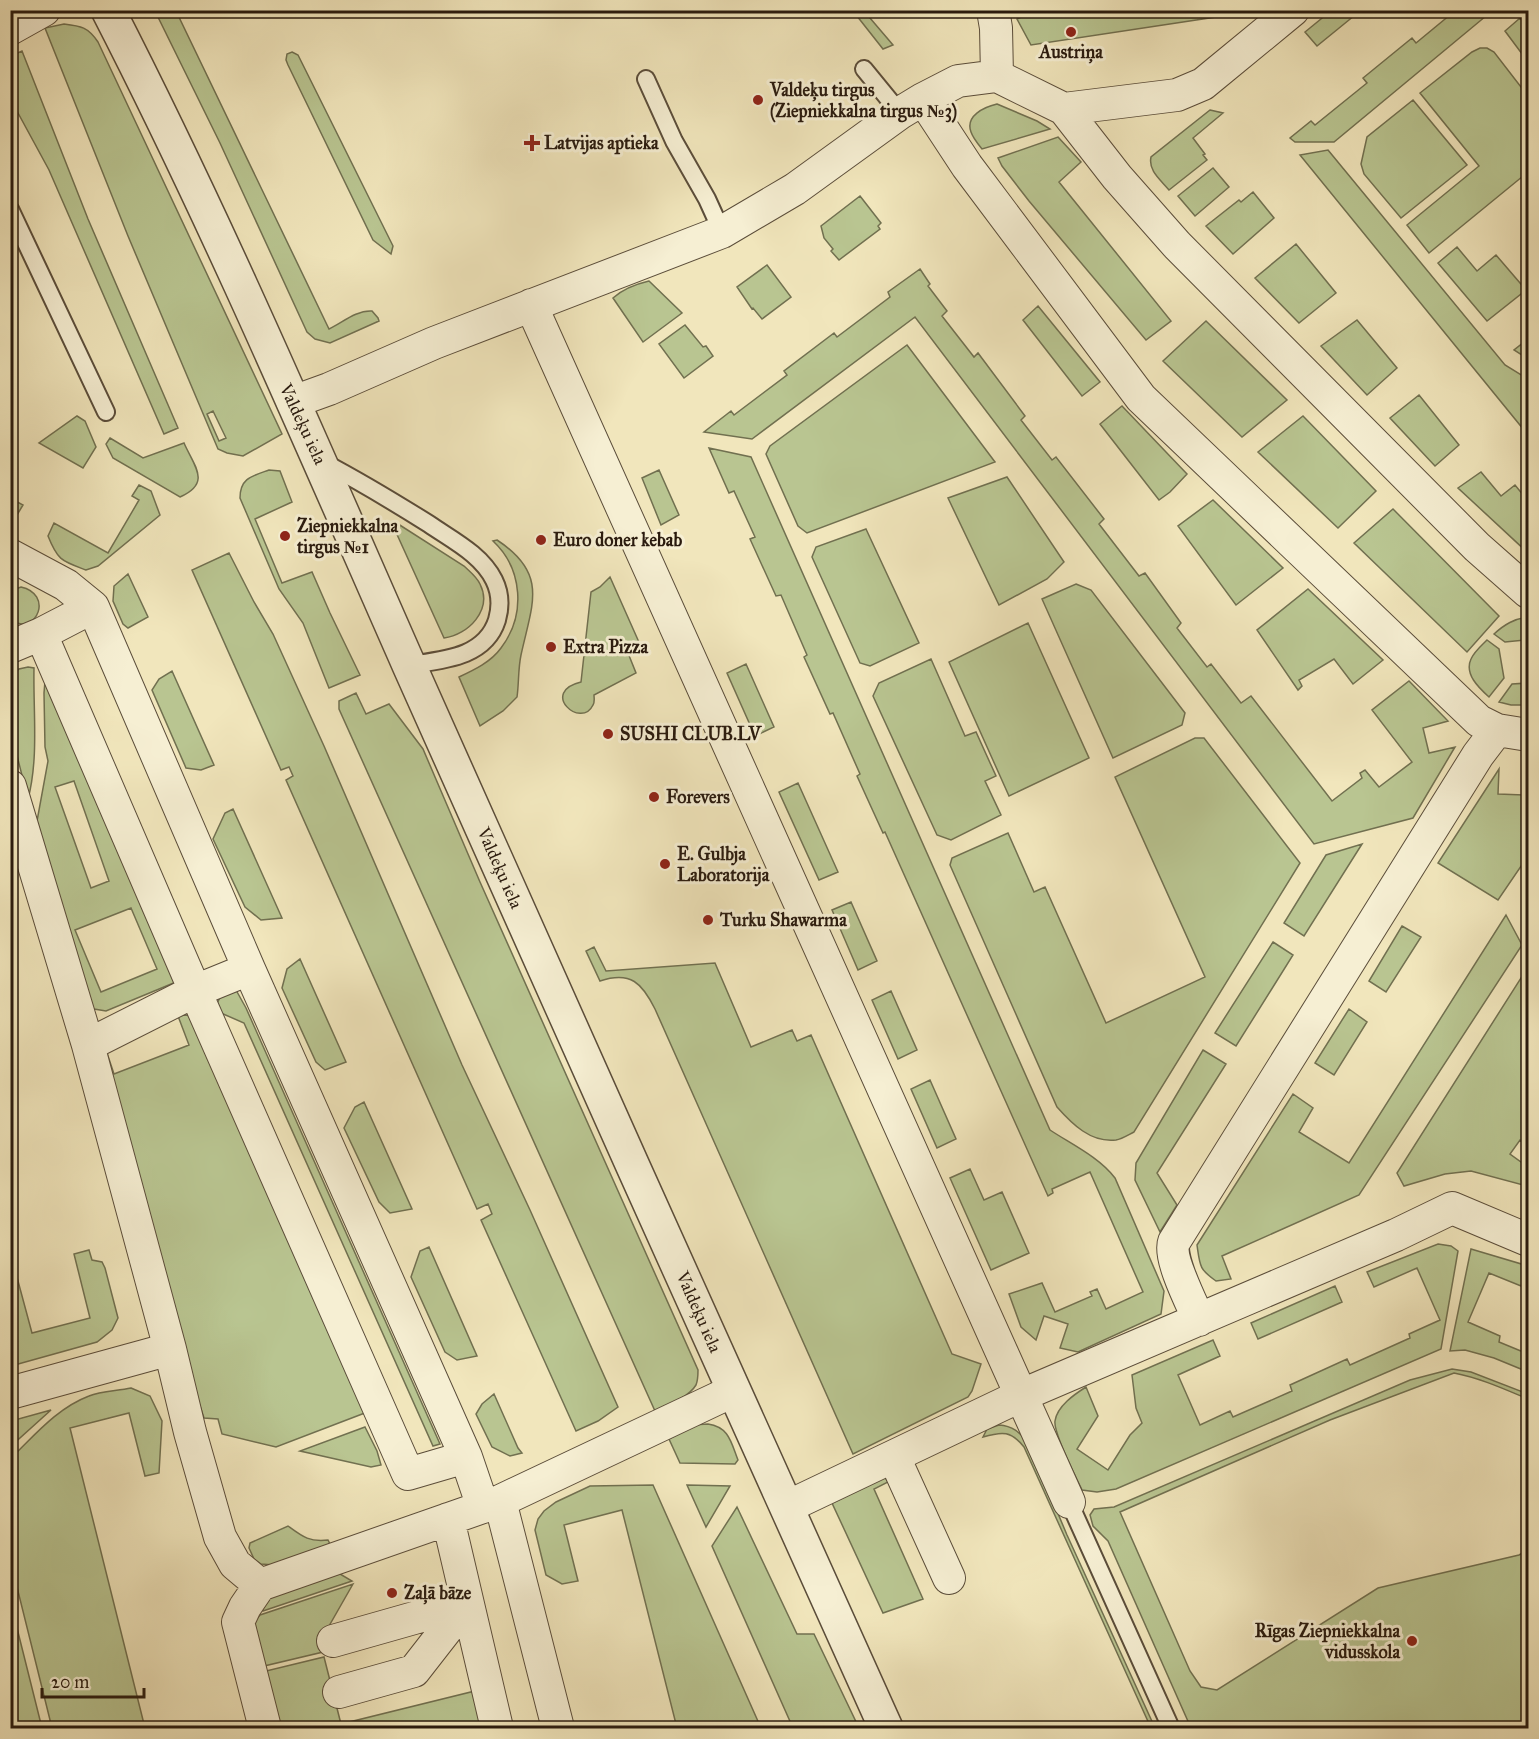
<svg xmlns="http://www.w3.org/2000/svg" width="1539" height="1739" viewBox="0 0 1539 1739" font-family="'IM FELL Great Primer',serif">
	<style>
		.green { fill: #b9c591; stroke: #717050; stroke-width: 1.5; fill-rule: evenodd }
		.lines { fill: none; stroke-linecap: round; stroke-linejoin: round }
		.service-casing { stroke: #5b4d3a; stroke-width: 20 }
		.minor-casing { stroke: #5b4d3a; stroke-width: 34 }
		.tertiary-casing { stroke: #5b4d3a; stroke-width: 36 }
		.service { stroke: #f6efd3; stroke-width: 16 }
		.minor { stroke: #f6efd3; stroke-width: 32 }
		.tertiary { stroke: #f6efd3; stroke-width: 33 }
		.poi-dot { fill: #8f2418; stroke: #f6efd3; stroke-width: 2 }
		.labels { text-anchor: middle; stroke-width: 6; stroke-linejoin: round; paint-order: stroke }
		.poi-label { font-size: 18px; font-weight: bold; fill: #291a0e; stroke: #f6efd3; text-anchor: start }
		.street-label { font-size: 18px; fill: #291a0e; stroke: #f6efd3 }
	</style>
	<rect width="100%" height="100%" fill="#f1e6bc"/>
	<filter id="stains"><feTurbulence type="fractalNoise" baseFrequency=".00333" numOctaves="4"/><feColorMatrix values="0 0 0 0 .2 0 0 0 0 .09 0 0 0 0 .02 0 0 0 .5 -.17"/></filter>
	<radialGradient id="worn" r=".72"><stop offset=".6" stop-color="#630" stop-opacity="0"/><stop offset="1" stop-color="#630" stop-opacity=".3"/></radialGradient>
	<path class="green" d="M1332,10L1360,11L1317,46L1305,32Z
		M1456,10L1486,11V16L1334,142H1295L1290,138L1311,121L1315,125L1367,83L1363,78L1412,38L1416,43Z
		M155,11H176L329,329C342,323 356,310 372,311L378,318L379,321L330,343L315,339L307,332L220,143Z
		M853,11H864L893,45L883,49Z
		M1033,11V10L1224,11L1216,17L1031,45L1017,19Z
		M1520,18L1528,28V62L1505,31Z
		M64,24C81,26 88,27 98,42L282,434L243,456L227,453L218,449L128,236L45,28ZM213,411L226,438L219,441L207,414Z
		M1480,48H1487L1494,52L1528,96V172L1429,253L1407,225L1479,166L1420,93L1472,52Z
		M22,51L88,219L178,428L164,434L49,170L12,102H11V56Z
		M292,52L298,55L393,246L391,254L373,240L288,65L286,60L287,54Z
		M1413,100L1467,165L1401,218L1364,174L1361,164L1367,137Z
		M997,104L1037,121L1050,129L982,149C978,144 973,138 971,132C965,116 984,107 997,104Z
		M1210,110L1223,113L1193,138L1205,154L1203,155L1207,160L1169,190C1161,180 1148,171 1151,157Z
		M1058,137L1081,162L1059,182L1171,321L1146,340L1029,201L1002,166L998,158Z
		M1328,150L1505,365L1528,379V435L1300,155Z
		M1213,168L1229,187L1195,216L1178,196Z
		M1253,192L1274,218L1233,254L1206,226L1239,200L1241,202Z
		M860,196L881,223L878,226L880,229L839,260L831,251L833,249L824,238L821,226Z
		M1296,244L1336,293L1299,323L1255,278Z
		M1457,247L1477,271L1496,255L1526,290L1487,321L1438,263Z
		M767,265L791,297L762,319L753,308L752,309L737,287Z
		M920,269L930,284L928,286L947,311L942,316L974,357L978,353L1025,416L1021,420L1052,460L1056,457L1104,519L1099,524L1139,576L1145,573L1181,623L1177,628L1207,667L1211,664L1241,703L1251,696L1332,801L1362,778L1360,773L1365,770L1379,787L1412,762L1372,710L1409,681L1448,721L1423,728L1429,753L1455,747L1413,818L1314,844L915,317L752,439L704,432L731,411L734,415L787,375L784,371L834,333L837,337L890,297L888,292Z
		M649,281L682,313L643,342L613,298C623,289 636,284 649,281Z
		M1038,306L1100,382L1082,396L1023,320Z
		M1357,320L1397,368L1367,395L1321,346Z
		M1206,321L1287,400L1242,437L1163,361Z
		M685,325L703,347L706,346L713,356L684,378L659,344Z
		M1528,339V359L1514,350Z
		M907,345L995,462L807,533L798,526L766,454L770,446Z
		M1419,395L1459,445L1435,466L1390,418Z
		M1122,406L1187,474L1170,492L1159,500L1100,424Z
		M77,416L85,421L96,447L83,468L39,443Z
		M1303,416L1376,491L1338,528L1258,452Z
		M110,438L143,458L184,443C194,466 212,483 180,497L113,458L106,444Z
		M709,448L751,457L1050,1130C1071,1144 1099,1157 1115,1178L1164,1291L1161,1314L1078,1352L1060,1348L1068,1324L1044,1316L1036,1340L1021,1327L1009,1294L1042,1283L1055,1312L1092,1296L1090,1292L1097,1289L1106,1309L1143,1292L1090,1172L1052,1189L1053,1193L1048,1196L885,832L883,833L857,776L860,774L833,713L830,714L804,657L807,655L781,595L776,596L750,539L755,537L734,491L729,493Z
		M269,470L280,471L292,502L255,519L282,583L312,572L330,613L360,675L329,688L303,623L279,589L240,498C240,478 252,476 269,470Z
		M659,470L679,515L661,525L642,478Z
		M1481,472L1501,496L1515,485L1528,501V553L1458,488Z
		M1007,477L1064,562L1047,579L999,605L948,498Z
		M139,485L151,491L160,515L98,566L86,570C62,561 58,561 48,536L54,523L108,553L139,500L132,496Z
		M10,498L23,505L17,515L11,512Z
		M1213,500L1283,568L1236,605L1178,526Z
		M1393,509L1499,616L1467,652L1354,543Z
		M395,522L464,566C470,572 476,576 480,584C493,610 468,635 444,638L395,530Z
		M866,529L919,643L870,666L860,663L812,557L816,547Z
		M497,540C549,574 532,604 521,655C518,669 519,683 517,697L503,711L480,726L459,677C474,670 491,662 501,648C526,615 523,569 493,541Z
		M229,553L254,602L273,634L324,746L462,1065L530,1210L618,1407L598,1421L576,1431L481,1220L492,1214L488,1204L477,1209L286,780L293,776L289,767L281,770L192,570Z
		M128,574L148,617L128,628L123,624L113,601L114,586Z
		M610,577L642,649L628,653L636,673L594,695C594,698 595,702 593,705C581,730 539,692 581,682L591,592L600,587Z
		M1076,584L1091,590L1185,713L1182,725L1113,758L1042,599Z
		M21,587C53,594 38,635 11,621L10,591Z
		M1308,589L1383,660L1353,684L1334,659L1299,680L1302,686L1298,690L1257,630Z
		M1528,617V642L1525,640L1505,642L1494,634C1505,624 1514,619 1528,617Z
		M1028,623L1089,758L1009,796L949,662Z
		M1487,640L1499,649L1504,678L1489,697C1479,688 1464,674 1471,659C1474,652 1482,645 1487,640Z
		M931,659L965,736L976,732L996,776L985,781L1001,815L951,840L937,835L873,696L879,683Z
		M746,664L774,727L755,736L727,673Z
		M28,667L34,668C33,710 39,758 28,799L11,732L10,677L19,669Z
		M172,671L214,765L201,770L186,768L152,690L159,679Z
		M45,681L176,982L106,1011L94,1009L85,1001L52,888L37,821L48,761L45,747L44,693ZM74,781L109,881L91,888L55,787ZM131,908L157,969L101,992L75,930Z
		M1528,683V705H1511L1499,702L1512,684Z
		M356,693L366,714L389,704L423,749L480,882L698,1370C698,1375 698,1380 696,1385C688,1398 668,1405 655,1411L339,709V701Z
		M1195,738H1204L1300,863L1134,1132C1128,1135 1122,1139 1116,1140C1091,1143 1072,1124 1057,1107L950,865L952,858L1008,833L1034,892L1045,887L1106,1023L1205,977L1115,777Z
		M1499,769L1498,794L1524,795L1525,771L1528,773V856L1498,900L1438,863Z
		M798,783L838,872L819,880L779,792Z
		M233,809L282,918L261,920L245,907L213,839L225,813Z
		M1362,844L1304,936L1284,923L1326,855Z
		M851,902L877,961L858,970L832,910Z
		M1506,915L1522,945L1359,1195L1222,1256L1231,1279L1216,1281C1199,1269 1200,1266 1197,1245L1293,1094L1313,1108L1299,1132L1349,1163Z
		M1402,926L1421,937L1386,992L1369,981Z
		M1273,942L1293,955L1236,1046L1215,1033Z
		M594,947L606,971L715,963L751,1047L792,1030L797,1041L811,1035L952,1354L981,1364L972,1391L968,1397L853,1454L655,1009C642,983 631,971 600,981L586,951Z
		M300,959L346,1062L325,1070L316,1062L282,988L287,969Z
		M1528,967V1146L1520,1140L1510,1154L1528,1167V1183L1527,1186L1471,1171L1445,1174L1404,1186L1397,1173Z
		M236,990L246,1008L440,1444L433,1446L244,1023L214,1010L223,991Z
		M891,991L917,1050L898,1059L872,1000Z
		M1349,1009L1367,1022L1334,1075L1315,1063Z
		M185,1015L192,1016L370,1411L276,1447L222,1434L218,1419L204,1418L144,1236L105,1047L114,1074L189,1045L178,1016Z
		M1203,1050L1226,1064L1157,1173L1177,1205L1160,1232L1135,1180L1136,1163Z
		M930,1080L956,1139L937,1148L911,1089Z
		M364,1102L412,1209L390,1213L379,1202L344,1128L355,1107Z
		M970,1169L984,1200L1002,1192L1029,1253L991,1270L950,1178Z
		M1438,1244L1451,1246L1458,1251L1441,1349L1116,1489L1097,1492L1082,1490C1076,1477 1053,1433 1055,1421C1057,1406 1075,1394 1086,1387L1098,1416L1077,1449L1108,1470L1130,1435L1142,1423L1136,1408L1132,1375L1213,1340L1220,1356L1178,1375L1200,1425L1230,1411L1233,1417L1292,1391L1290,1385L1347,1359L1350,1365L1410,1338L1409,1334L1440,1320L1417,1268L1374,1287L1367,1272Z
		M429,1247L477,1356L457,1360L445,1352L411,1277L420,1251Z
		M1471,1249L1528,1266L1521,1286L1489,1273L1468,1322L1500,1336L1499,1342L1528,1354V1372L1494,1358L1465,1350L1450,1351Z
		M89,1250L92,1260L102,1262L105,1268L118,1318L112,1330L97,1342L11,1366V1255L32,1333L90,1318L74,1254Z
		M1335,1286L1342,1302L1258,1339L1251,1323Z
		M1452,1369L1471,1372L1528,1394V1399C1504,1389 1480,1378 1454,1373L1330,1420L1120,1512L1190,1671L1201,1687L1217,1690L1378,1588L1519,1555L1528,1550V1728H1255L1253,1727L1249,1728H1191L1108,1541L1093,1526L1090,1515L1094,1509L1114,1507L1410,1380Z
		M131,1388L150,1396L162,1421L159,1473L145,1476L129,1413L70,1428L145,1728H52L11,1563V1458C34,1436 57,1408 89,1396C101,1391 117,1391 131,1388Z
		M494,1394L518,1448L522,1453L510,1456L492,1447L476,1414L482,1404Z
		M51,1410L11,1446V1421Z
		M708,1424C729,1427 731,1442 738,1460L735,1464L680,1463L669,1439L692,1425Z
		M999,1425C1013,1426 1019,1432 1028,1442L1067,1535L1155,1728H1151L1024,1447C1011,1431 1003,1431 983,1437L987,1429Z
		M365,1427L377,1451L381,1465L371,1467L300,1451Z
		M885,1477L888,1482L874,1489L923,1599L883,1613L832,1503Z
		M653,1485L761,1728H762H677L622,1510L564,1525L578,1581L562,1584L546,1575L535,1530L538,1519L544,1511L556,1502L590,1486Z
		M687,1485L730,1486L706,1527Z
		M737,1507L797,1634H814L859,1728H793L712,1546Z
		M288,1526C303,1537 309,1542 328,1540L331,1546L274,1565L261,1564L254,1559L249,1548L250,1543Z
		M335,1571L352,1581L263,1611L262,1607L273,1595Z
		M353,1584L329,1626L324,1629L327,1645L323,1652L264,1666L254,1622L260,1615Z
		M10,1604H11L42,1728H16L11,1706Z
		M324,1657L341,1724L479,1690L488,1728H446L443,1722L420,1728H281L266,1671Z"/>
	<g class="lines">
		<defs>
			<path id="service" d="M864,69L900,113
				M646,79L674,141L707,199L722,232
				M10,209L106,412
				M323,462C359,481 394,502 429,524C452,540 481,554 494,580C500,592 501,606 497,620C485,658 442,660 409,665
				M1069,1502L1171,1728"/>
			<path id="minor" d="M993,10L996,28L997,76
				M10,29L44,10
				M923,99L967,166L1141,398L1479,721L1497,730L1528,735
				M1064,109L1177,95L1203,84L1293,10
				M531,305L1069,1502
				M293,402L329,389L434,343L722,232L795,189L900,113L923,99L958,81L997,76L1064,109L1117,177L1177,245L1477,547L1528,592
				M10,555L66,585L93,607L249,969L466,1457L483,1507
				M41,634L93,607
				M10,647L41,634L195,991L408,1474L466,1457
				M10,786L88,1045L170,1349L190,1432L220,1537L235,1564L260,1585L245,1607L238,1622L265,1728
				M88,1045L195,991L249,969
				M1199,1320C1192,1304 1168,1257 1174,1242L1478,755L1497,730
				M10,1393L170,1349
				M894,1457L949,1578
				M500,1501L558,1728
				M787,1507L1022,1395L1396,1235L1452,1208L1528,1240
				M448,1519L497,1728
				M260,1585L500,1501L733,1391
				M333,1641L467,1603
				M339,1692L414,1671L467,1603"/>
			<path id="tertiary" d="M108,10C218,224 312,445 409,665C566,1020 727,1374 886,1728"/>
		</defs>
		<use href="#service" class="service-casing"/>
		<use href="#minor" class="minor-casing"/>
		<use href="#tertiary" class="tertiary-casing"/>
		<use href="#service" class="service"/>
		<use href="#minor" class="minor"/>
		<use href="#tertiary" class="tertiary"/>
	</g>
	<g class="poi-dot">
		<circle cx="1071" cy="32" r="6"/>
		<circle cx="758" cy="100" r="6"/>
		<path d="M529 134h6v6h6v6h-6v6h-6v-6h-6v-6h6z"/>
		<circle cx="285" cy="536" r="6"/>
		<circle cx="541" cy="540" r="6"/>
		<circle cx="551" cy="647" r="6"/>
		<circle cx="608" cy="734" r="6"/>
		<circle cx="654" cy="797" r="6"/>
		<circle cx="665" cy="864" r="6"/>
		<circle cx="708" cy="920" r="6"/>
		<circle cx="392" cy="1593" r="6"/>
		<circle cx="1412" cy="1641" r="6"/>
	</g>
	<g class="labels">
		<g class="poi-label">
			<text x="1071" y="58" text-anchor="middle">Austriņa</text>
			<text x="770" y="96">Valdeķu tirgus<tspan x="770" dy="21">(Ziepniekkalna tirgus №3)</tspan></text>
			<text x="544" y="149">Latvijas aptieka</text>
			<text x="297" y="532">Ziepniekkalna<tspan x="297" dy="21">tirgus №1</tspan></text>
			<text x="553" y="546">Euro doner kebab</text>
			<text x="563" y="653">Extra Pizza</text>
			<text x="620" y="740">SUSHI CLUB.LV</text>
			<text x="666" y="803">Forevers</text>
			<text x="677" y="860">E. Gulbja<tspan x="677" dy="21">Laboratorija</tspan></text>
			<text x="720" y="926">Turku Shawarma</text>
			<text x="404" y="1599">Zaļā bāze</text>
			<text x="1400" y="1637" text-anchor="end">Rīgas Ziepniekkalna<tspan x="1400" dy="21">vidusskola</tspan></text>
		</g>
		<g class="street-label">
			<text transform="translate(303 424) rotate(65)" y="6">Valdeķu iela</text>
			<text transform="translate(500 868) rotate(66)" y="6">Valdeķu iela</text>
			<text transform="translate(699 1312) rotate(66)" y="6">Valdeķu iela</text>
		</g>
	</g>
	<rect width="1539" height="1739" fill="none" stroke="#f1e6bc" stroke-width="36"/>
	<rect x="12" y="12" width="1515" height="1715" fill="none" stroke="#291a0e" stroke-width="3"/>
	<rect x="18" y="18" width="1503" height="1703" fill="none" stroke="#291a0e" stroke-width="1.5"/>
	<path d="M42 1688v9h102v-9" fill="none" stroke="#291a0e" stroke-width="3"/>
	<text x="51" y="1688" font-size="18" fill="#291a0e" stroke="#f6efd3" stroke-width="4.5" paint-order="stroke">20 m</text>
	<rect width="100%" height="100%" filter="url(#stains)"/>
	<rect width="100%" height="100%" fill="url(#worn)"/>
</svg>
